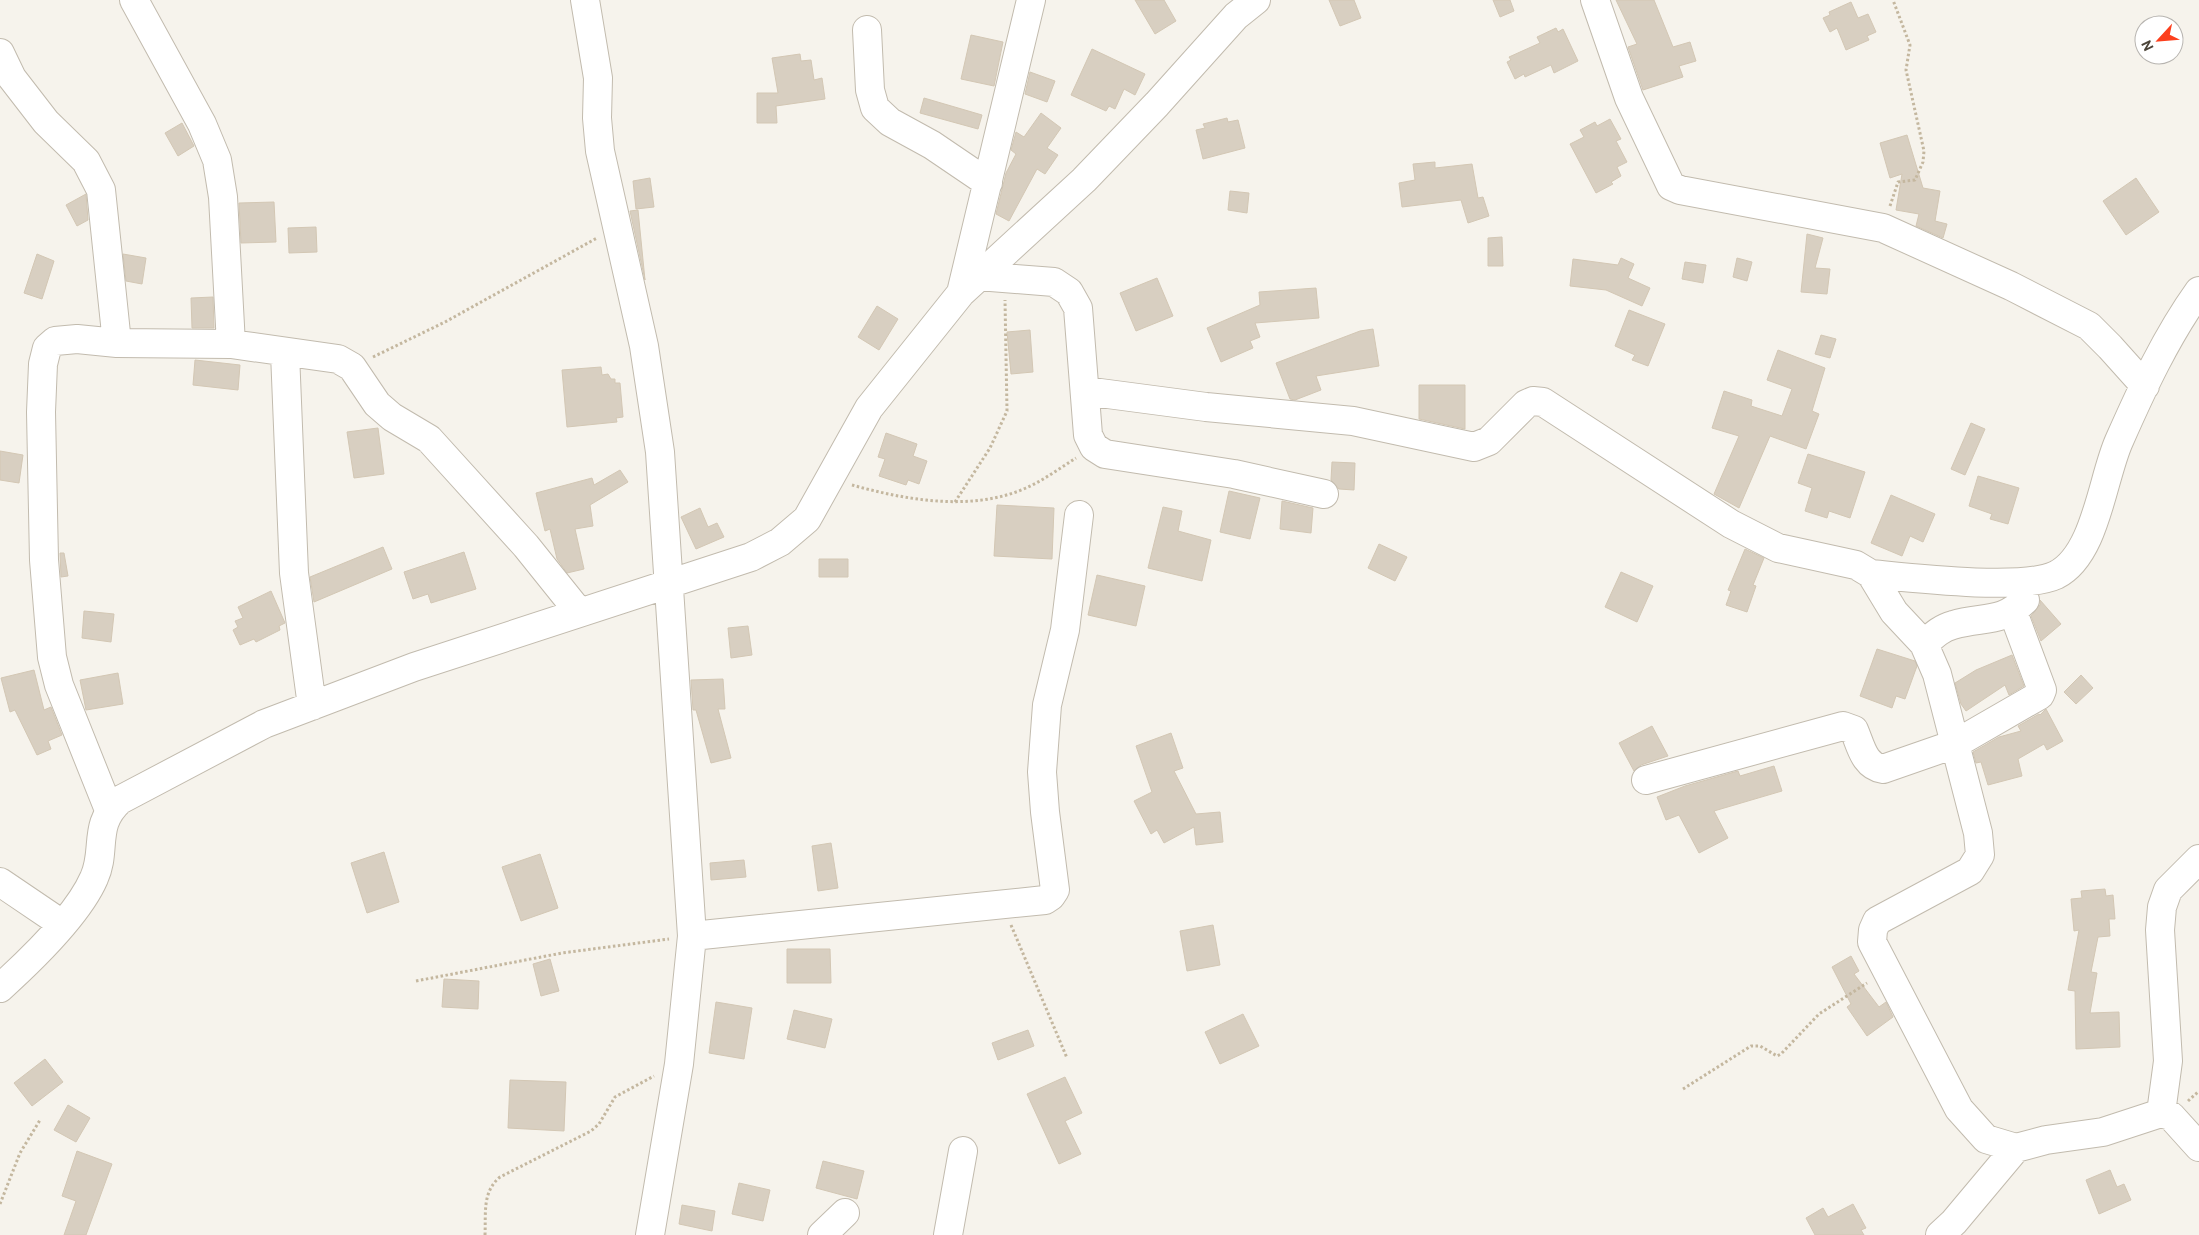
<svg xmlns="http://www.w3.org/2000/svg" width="2199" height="1235" viewBox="0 0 2199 1235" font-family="Overpass,sans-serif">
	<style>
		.building { fill: #d8cfc1; stroke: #d3c7b4 }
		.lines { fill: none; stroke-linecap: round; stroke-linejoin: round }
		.minor-casing { stroke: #c2bbae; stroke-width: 30 }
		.path { stroke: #c4b79f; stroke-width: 3; stroke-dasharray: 2.5 2.5; stroke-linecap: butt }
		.minor { stroke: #fff; stroke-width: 28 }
	</style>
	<rect width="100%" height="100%" fill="#f6f3ec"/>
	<path class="building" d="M1135,0H1164L1176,21L1155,34Z
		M1329,0H1354L1361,18L1340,26Z
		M1493,0H1510L1514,11L1500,17Z
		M1616,0H1654L1673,47L1690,42L1696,61L1679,66L1683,77L1643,90L1628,47L1637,44Z
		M1851,2L1858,18L1868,14L1876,32L1867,36L1869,40L1846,50L1837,28L1830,32L1823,18L1830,15L1829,12Z
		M1556,28L1558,32L1563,29L1578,61L1554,73L1551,65L1525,77L1524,74L1515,79L1507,62L1511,60L1509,57L1540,43L1537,37Z
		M971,35L1003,42L994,86L961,79Z
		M1092,49L1145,74L1135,95L1124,89L1115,109L1109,106L1106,111L1071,95Z
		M800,54L801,61L811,60L814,80L822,78L825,99L776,106L777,123H757V93H778L772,58Z
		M1030,72L1055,81L1047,102L1025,94Z
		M924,98L982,115L978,129L920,113Z
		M1041,113L1061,128L1047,148L1058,155L1045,174L1037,169L1009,221L996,214L1006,173L1016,154L1011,150L1016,132L1024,137Z
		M1227,118L1228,122L1238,120L1245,148L1203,159L1196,130L1205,128L1203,124Z
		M1610,119L1621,139L1616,141L1627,162L1617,167L1621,176L1611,182L1613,184L1596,193L1570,144L1584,137L1580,130L1595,122L1597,126Z
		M182,123L194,146L178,156L165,133Z
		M1907,135L1923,188L1940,191L1935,221L1947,224L1943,238L1916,226L1919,214L1896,210L1902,174L1890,178L1880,143Z
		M1435,162V168L1472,164L1478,198L1483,197L1489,216L1468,223L1461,200L1402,207L1399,183L1415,180L1413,164Z
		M650,178L654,207L636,209L633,181Z
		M2136,178L2159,212L2126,235L2103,201Z
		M1230,191L1249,193L1247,213L1228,210Z
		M86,194L88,220L77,226L66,205Z
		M274,202L276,242L241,243L239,203Z
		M638,210L645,280L630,211Z
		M316,227L317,252L289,253L288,228Z
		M1807,234L1823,238L1815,268L1830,269L1827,294L1801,292Z
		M1502,237L1503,266H1488V238Z
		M37,254L54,261L42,299L24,293Z
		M123,254L146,258L142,284L126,281Z
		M1621,258L1634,264L1628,278L1650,288L1642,306L1606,290L1570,286L1573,259L1618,265Z
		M1737,258L1752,262L1747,281L1733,277Z
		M1685,262L1706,265L1703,283L1682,279Z
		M1157,278L1173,316L1136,331L1120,293Z
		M1316,288L1319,318L1255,323L1260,337L1250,341L1253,348L1221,362L1207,328L1260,305L1259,292Z
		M213,297L214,328H192L191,298Z
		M877,306L898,319L879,350L858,337Z
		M1629,310L1665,324L1648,366L1632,360L1635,355L1615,346Z
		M1373,329L1379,366L1316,376L1321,390L1295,400L1290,399L1276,363L1360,331Z
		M1030,330L1033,372L1011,374L1007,332Z
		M1821,335L1836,339L1830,358L1815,354Z
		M1778,350L1825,368L1812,411L1819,414L1806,449L1770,436L1739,508L1714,494L1739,436L1712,428L1724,391L1752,400L1751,406L1782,416L1792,389L1767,380Z
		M195,360L240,365L238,390L193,385Z
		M601,367L602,375L608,374L611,379H615V383H620L623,417L616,418L617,422L567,427L562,370Z
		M1419,385H1465V429L1419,419Z
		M1971,423L1985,429L1965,475L1951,469Z
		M378,428L384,474L354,478L347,432Z
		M886,433L917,444L913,456L927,461L919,484L908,480L906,485L879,476L885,459L878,457Z
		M0,451L23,455L19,483L0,480Z
		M1808,454L1865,472L1850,518L1829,511L1827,518L1805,511L1812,488L1798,483Z
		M1332,462L1355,463L1354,490L1339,489L1331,480Z
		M620,470L628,482L590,505L593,526L575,529L584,569L567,573L557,559L550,529L545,531L536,493L592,478L594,485Z
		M1978,476L2019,488L2008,524L1990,519L1992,514L1969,506Z
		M1229,491L1260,498L1250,539L1220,532Z
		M1891,495L1935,514L1923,542L1910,536L1902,556L1871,543Z
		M1282,501L1313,508L1311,533L1280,529Z
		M997,505L1054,508L1052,559L994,556Z
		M1163,507L1182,511L1178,531L1211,540L1202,581L1148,568Z
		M700,508L708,527L717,523L724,537L696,549L681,517Z
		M1379,544L1407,557L1395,581L1368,568Z
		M383,547L392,569L314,602L310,577Z
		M1745,549L1764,558L1753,585L1756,586L1747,612L1726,605L1731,591L1728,590Z
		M464,552L476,589L431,603L428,594L413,599L404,572Z
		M60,553H64L68,576L61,577Z
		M819,559H848V577H819Z
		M1621,572L1653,586L1637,622L1605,607Z
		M1097,575L1145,586L1136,626L1088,615Z
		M271,591L285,623L279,626L280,630L256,642L254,639L240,645L233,630L238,627L235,621L243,618L238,607Z
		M2040,600L2061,624L2041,641L2031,616L2040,605Z
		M84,611L114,614L111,642L82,638Z
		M748,626L752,655L731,658L728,628Z
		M1877,649L1915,661L1917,666L1905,699L1896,696L1892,708L1860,696Z
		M2012,655L2024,686L2009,695L2005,685L1966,711L1961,704L1955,683L1976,670Z
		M34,670L44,710L51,707L62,735L48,741L51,749L37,755L15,710L10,712L1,678Z
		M118,673L123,704L86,710L80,680Z
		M2081,675L2093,688L2076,704L2064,692Z
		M723,679L725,709H718L731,758L711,763L696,710H693L691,680Z
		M2046,709L2063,741L2047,750L2044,744L2018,759L2022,776L1988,785L1981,762L1976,763L1973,752L1999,737L2021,731L2018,726L2039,714L2040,715Z
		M1652,726L1668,756L1641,765L1634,771L1619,743Z
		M1171,733L1183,768L1174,771L1196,814L1220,812L1223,842L1196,845L1194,827L1164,843L1157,830L1151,834L1134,801L1152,792L1136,746Z
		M1774,766L1782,791L1714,811L1728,838L1699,853L1679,815L1666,820L1657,797L1685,786L1738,771L1740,776Z
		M831,843L838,888L818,891L812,846Z
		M384,852L399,902L367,913L351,863Z
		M540,854L558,908L521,921L502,867Z
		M744,860L746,877L711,880L710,863Z
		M2105,889L2106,896L2113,895L2115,919H2109L2110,936L2098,937L2091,972L2097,973L2090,1013L2119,1012L2120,1047L2076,1049L2075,991L2068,990L2079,930L2074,931L2071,899L2082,898L2081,891Z
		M1213,925L1220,965L1187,971L1180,931Z
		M787,949H830L831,983H787Z
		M1851,956L1859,971L1854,974L1879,1007L1886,1002L1893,1017L1867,1036L1847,1007L1851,1004L1832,967Z
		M550,959L559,991L541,996L533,964Z
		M444,979L479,981L478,1009L442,1007Z
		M716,1002L752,1008L744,1059L709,1053Z
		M794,1010L832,1019L825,1048L787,1039Z
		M1243,1014L1259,1046L1220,1064L1205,1032Z
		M1028,1030L1034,1046L998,1060L992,1043Z
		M45,1059L63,1082L32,1106L14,1083Z
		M1065,1077L1082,1113L1065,1121L1081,1154L1059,1164L1027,1094Z
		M510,1080L566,1082L564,1131L508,1128Z
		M68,1105L90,1118L76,1142L54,1130Z
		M77,1151L112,1164L86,1235H64L76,1201L62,1196Z
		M823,1161L864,1171L857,1199L816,1188Z
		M2110,1170L2117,1187L2124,1184L2131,1200L2099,1214L2086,1180Z
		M739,1183L770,1190L763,1221L732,1214Z
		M1853,1204L1866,1228L1861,1230L1864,1235H1815L1806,1218L1823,1208L1828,1217Z
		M682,1205L715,1211L712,1231L679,1224Z"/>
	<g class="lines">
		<defs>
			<path id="minor" d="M134,0L202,124L217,160L223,197L231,344
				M585,0L598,78L597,118L600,151L644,346L660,452L692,936L679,1064L650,1235
				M1595,0L1629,98L1671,186L1680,190L1883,228L2011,286L2089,326L2110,347L2145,386
				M867,30L870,90L875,108L890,122L932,145L988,183
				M0,53L12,78L46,122L86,161L101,190L117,343
				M978,276L1054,282L1069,292L1078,308L1088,435L1094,447L1105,454L1234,474L1324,494
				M961,293L1031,0
				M285,353L294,573L312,706
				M1085,391L1206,407L1353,421L1474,447L1489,441L1526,404L1533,401L1543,402L1731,524L1778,548L1856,565L1871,574L1894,612L1924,644L1937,674L1978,833L1980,855L1970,871L1877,921L1873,930L1872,942L1959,1109L1986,1139L2016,1148L2046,1140L2103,1132L2161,1113L2171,1116L2199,1147
				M1871,574C1912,578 2022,591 2056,575C2096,555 2102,479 2119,441C2142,389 2166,337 2199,291
				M1924,644C1933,636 1941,628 1953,625C1982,616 2002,624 2025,600
				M1646,780L1843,726L1854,730C1861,746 1864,766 1883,769L1955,744L2040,695L2042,690L2013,612
				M109,810L59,685L52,657L44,560L41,412L43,364L47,348L55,341L77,339L117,343L231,344L338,359L352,367L377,404L392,417L429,439L526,546L579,612
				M0,882L62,924
				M692,936L1045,900L1051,896L1055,890L1045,812L1042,772L1047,705L1065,630L1079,515
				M0,988C31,960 78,915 94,878C107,850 92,825 120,800L264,724L414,667L751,557L780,542L807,519L869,408L961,293L1084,180L1157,104L1236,16L1256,0
				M2161,1113L2168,1061L2160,930L2162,907L2168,890L2199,859
				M822,1235L845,1213
				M948,1235L963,1151
				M1940,1235L1954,1222L2016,1148"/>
		</defs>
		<use href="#minor" class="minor-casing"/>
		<path class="path" d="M1890,206L1898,182L1915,180L1923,162L1924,151L1906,70L1910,45L1893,0
			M373,357L445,322L597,238
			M852,485C906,500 972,512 1026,488C1044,480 1060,468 1076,458
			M955,502L990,448L1007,411L1005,300
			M1011,925L1067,1058
			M416,981L562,953L669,939
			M1683,1089L1751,1046H1760L1777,1056L1781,1054L1819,1014L1867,983
			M2188,1101L2199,1091
			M0,1204L20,1153L40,1120
			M485,1235C486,1213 482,1192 500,1177L591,1131L599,1124L615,1097L654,1076"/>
		<use href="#minor" class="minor"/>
	</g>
	<g transform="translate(2159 40) rotate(244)"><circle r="24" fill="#ffffff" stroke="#b7b4b0"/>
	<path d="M0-4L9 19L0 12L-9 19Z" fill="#fc3f1d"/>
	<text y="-8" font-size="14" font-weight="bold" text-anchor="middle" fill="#4b4439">N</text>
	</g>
</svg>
